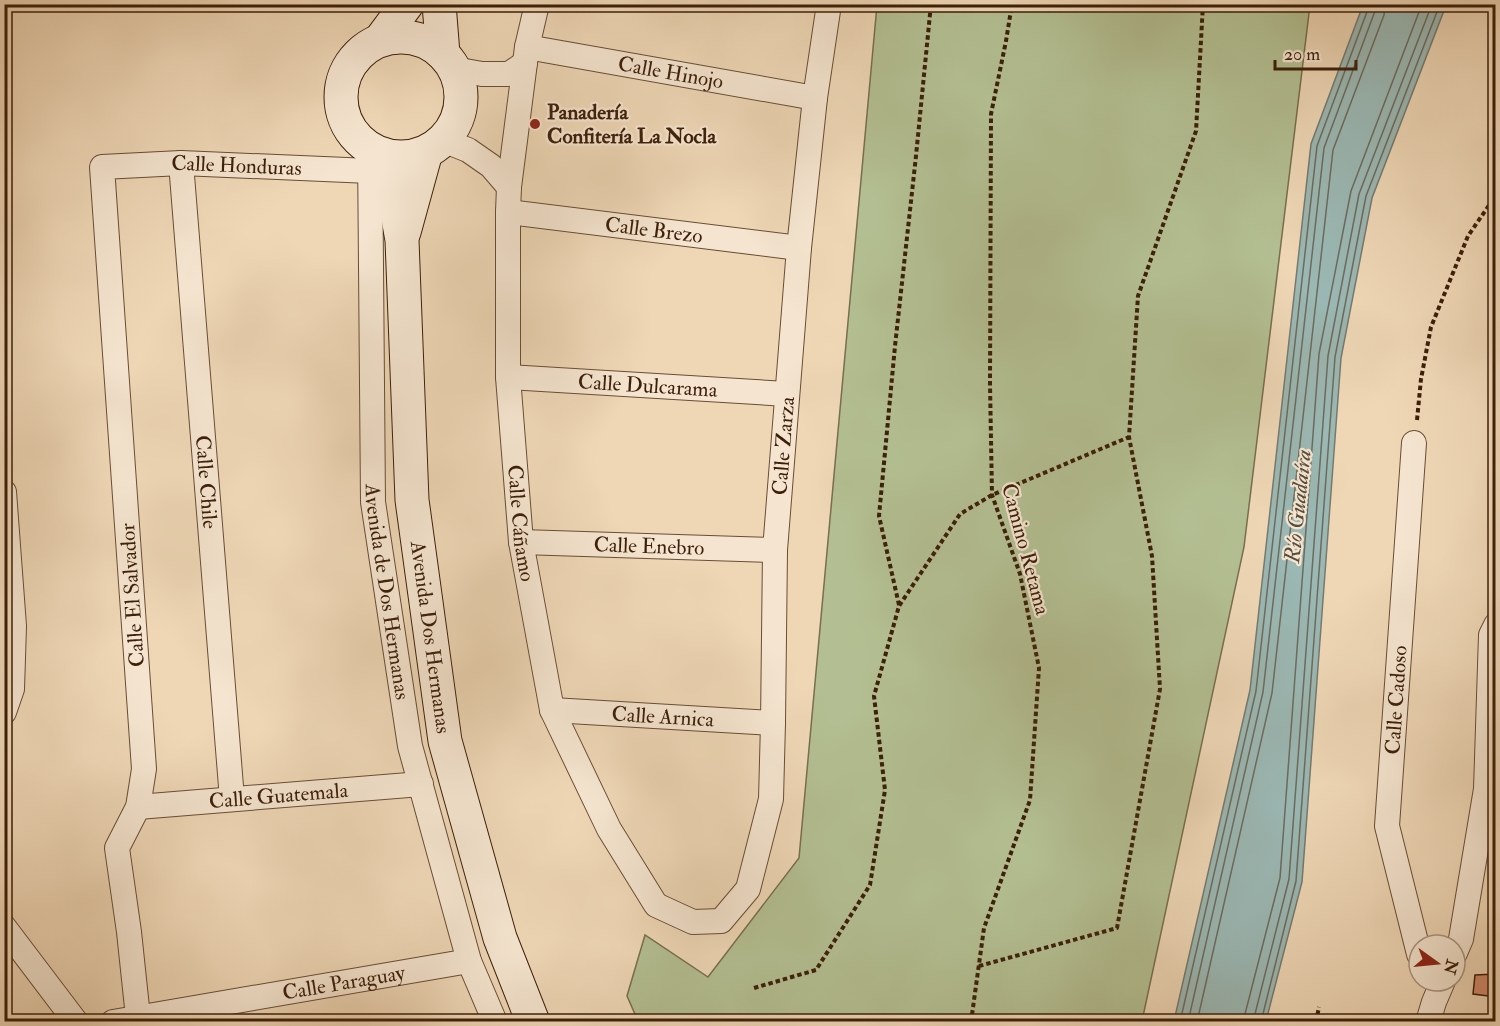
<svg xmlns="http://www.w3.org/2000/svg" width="1500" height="1026" viewBox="0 0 1500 1026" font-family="'IM FELL Double Pica',serif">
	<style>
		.green { fill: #b3bf92; stroke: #786f4e; stroke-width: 1.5 }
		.water { fill: #9bb8b4; stroke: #757b70; stroke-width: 1.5 }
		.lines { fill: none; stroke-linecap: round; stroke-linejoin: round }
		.shore { stroke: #6c6c5e; stroke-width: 1.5 }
		.building { fill: #d3896c; stroke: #3c1f09; stroke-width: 1.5 }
		.street-casing { stroke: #694d34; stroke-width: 26 }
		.secondary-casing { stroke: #3c1f09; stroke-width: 35 }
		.path { stroke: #3c1f09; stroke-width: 4; stroke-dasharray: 4.5 3; stroke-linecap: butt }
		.street { stroke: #f5e5d0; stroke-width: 24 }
		.secondary { stroke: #f5e5d0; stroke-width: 33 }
		.poi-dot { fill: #8f2418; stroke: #f5e5d0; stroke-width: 2 }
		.labels { text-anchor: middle; stroke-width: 4.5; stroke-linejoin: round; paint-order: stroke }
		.street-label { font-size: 21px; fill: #3c1f09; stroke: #f5e5d0 }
		.poi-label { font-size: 21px; font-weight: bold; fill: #3c1f09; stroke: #f5e5d0; text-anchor: start }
		.water-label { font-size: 22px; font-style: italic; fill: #584d3c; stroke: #f5e5d0 }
	</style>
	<rect width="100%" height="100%" fill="#efd7b6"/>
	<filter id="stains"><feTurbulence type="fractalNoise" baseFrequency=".00333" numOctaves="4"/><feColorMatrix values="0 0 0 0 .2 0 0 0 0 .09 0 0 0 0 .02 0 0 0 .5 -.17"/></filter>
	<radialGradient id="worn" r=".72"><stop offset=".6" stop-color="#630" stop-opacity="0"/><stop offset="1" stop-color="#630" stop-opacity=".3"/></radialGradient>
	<path class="green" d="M877,5H1310L1244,547L1142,1021H638L627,996L645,935L708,977L799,858Z"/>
	<path class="water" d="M1363,5H1448L1445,8L1372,198L1341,358L1302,882L1266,1021H1174L1250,690L1311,144Z"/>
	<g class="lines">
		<path class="shore" d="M1180,1022L1256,691L1317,146L1368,9L1369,4
			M1188,1022L1263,692L1324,148L1375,11L1376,4
			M1197,1022L1272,693L1333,150L1384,15L1385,4
			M1244,1022L1245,1014L1280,878L1319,354L1351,191L1422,4
			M1253,1022L1289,879L1328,356L1359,194L1432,4
			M1261,1022L1296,881L1335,357L1366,196L1440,4"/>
	</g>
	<path class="building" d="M1496,974V997L1473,994L1475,975Z"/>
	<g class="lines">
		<defs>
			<g id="street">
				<path id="s1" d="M537,4L527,47L509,187L508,212V377L521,542L552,710L609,829L656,905L693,922L721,921L748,889L771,799L773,723L775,550L799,248L815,98L829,4"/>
				<path id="s2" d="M527,47L815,98"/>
				<path d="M454,69L482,74H509L525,63"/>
				<path d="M443,140L468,150L491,166L509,187"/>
				<path id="s3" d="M370,149L373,502L410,746L469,961L495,1022"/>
				<path id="s4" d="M181,163L232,799"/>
				<path id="s5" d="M508,212L799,248"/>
				<path id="s6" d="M508,377L787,394"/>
				<path d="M1414,443L1387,826L1419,954"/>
				<path d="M4,492L14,626L12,689L4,712"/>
				<path id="s7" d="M521,542L775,550"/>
				<path id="s8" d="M552,710L773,723"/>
				<path id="s9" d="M138,807L421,784"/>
				<path d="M4,927L76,1022"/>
				<path d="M1455,953L1461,939L1486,789L1491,635L1496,625"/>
				<path id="s10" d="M138,1017L129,932L117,848L138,807L144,769L102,167L181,163L370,171"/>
				<path id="s11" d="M113,1022L469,961"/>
				<path d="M1428,1022L1434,1002L1443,981"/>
			</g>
			<g id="secondary">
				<path d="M439,4L443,54"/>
				<circle cx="401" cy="97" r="60"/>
				<path d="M381,39L407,4"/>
				<path id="s12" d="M387,156L402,240L412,500L445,741L500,938L533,1022"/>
				<path d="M404,232L426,152"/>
			</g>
		</defs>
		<use href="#street" class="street-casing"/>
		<use href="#secondary" class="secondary-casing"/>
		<path class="path" d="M1417,420L1421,379L1431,327L1468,236L1496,195
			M899,605L879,516L895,346L916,156L931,4
			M979,966L1117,928L1160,689L1152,556L1129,437L1138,296L1196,131L1203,4
			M754,988L816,970L870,885L885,790L874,696L899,606L960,514L992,495L1129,437
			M971,1022L984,928L1030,800L1039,668L1020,574L992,495L990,384L991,114L1006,41L1012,4
			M1316,1022L1319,1007"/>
		<use href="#street" class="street"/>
		<use href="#secondary" class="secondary"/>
	</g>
	<circle class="poi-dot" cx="535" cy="124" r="6"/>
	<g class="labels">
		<g class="street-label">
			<text dy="7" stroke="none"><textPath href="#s2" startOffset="146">Calle Hinojo</textPath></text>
			<text dy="7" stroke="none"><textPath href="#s10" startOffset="993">Calle Honduras</textPath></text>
			<text dy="7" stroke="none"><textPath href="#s5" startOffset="147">Calle Brezo</textPath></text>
			<text dy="7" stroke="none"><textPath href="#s6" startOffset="140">Calle Dulcarama</textPath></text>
			<text dy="7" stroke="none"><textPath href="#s1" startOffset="1490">Calle Zarza</textPath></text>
			<text dy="7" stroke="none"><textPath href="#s4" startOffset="320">Calle Chile</textPath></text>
			<text dy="7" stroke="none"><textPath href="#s1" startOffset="522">Calle Cáñamo</textPath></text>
			<text dy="7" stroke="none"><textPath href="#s7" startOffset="128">Calle Enebro</textPath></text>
			<text transform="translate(1026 549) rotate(75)" y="7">Camino Retama</text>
			<text dy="7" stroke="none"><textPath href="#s3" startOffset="444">Avenida de Dos Hermanas</textPath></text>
			<text transform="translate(132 595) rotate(-94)" y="7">Calle El Salvador</text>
			<text dy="7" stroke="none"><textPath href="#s12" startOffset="484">Avenida Dos Hermanas</textPath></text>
			<text transform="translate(1396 700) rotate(-86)" y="7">Calle Cadoso</text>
			<text dy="7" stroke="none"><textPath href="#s8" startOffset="111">Calle Arnica</textPath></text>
			<text dy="7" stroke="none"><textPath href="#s9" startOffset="141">Calle Guatemala</textPath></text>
			<text dy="7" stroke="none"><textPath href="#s11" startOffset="234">Calle Paraguay</textPath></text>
		</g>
		<g class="poi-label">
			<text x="547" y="119">Panadería<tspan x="547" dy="24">Confitería La Nocla</tspan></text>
		</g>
		<g class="water-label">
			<text transform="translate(1297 506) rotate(-84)" y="8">Río Guadaíra</text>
		</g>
	</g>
	<rect width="1500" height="1026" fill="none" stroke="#efd7b6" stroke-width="24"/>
	<rect x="6" y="6" width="1488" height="1014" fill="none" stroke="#3c1f09" stroke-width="3"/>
	<rect x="12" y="12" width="1476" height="1002" fill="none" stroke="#3c1f09" stroke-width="1.5"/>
	<g transform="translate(1437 963) rotate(105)"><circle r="28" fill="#f5e5d0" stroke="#ab9680" stroke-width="1.5"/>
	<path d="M0-4.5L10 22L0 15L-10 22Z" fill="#8f2418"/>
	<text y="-9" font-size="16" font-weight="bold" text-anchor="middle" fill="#3c1f09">N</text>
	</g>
	<path d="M1275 60v9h81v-9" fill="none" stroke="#3c1f09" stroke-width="3"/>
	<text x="1284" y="60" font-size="18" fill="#3c1f09" stroke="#f5e5d0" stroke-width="4.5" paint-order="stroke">20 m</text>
	<rect width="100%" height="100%" filter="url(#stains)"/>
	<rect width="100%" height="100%" fill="url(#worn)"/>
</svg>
